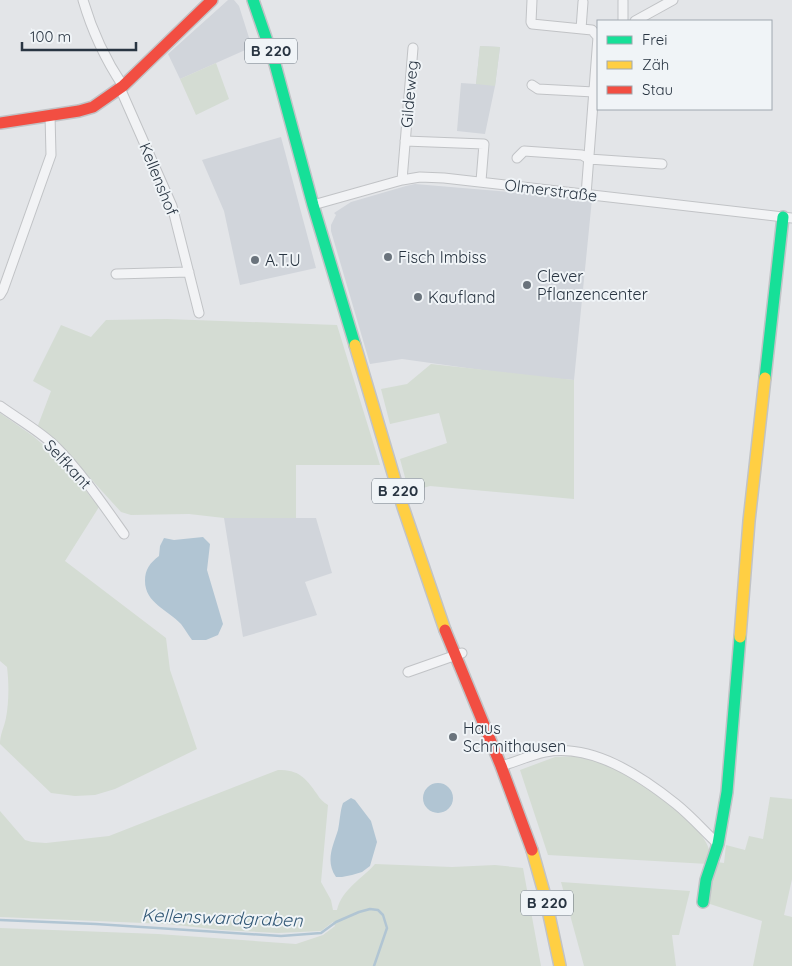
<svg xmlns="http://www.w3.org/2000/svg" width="792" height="966" viewBox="0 0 792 966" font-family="Quicksand,sans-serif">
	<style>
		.built { fill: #d1d5db }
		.green { fill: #d4dcd3 }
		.water { fill: #b1c5d3 }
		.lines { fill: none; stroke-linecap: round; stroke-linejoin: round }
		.stream { stroke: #b1c5d3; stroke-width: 2.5 }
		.street-casing { stroke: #c1c3c6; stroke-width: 11 }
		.fast-casing { stroke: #c1c3c6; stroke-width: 14 }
		.slow-casing { stroke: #c1c3c6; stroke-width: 14 }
		.jam-casing { stroke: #c1c3c6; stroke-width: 14 }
		.street { stroke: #f2f3f5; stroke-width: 9 }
		.fast { stroke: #16e098; stroke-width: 11 }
		.slow { stroke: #ffcf43; stroke-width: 11 }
		.jam { stroke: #f24e42; stroke-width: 11 }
		.poi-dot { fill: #6a737c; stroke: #f0f4f7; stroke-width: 2 }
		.labels { text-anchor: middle; stroke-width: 4; stroke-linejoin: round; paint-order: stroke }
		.shield { fill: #f0f4f7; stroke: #656e78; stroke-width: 1 }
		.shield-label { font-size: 15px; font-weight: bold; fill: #293542 }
		.street-label { font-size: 16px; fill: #293542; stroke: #f0f4f7 }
		.poi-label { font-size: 16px; fill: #293542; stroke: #f0f4f7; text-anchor: start }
		.water-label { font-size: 18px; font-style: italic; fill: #325876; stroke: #f0f4f7 }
	</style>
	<rect width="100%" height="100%" fill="#e3e5e8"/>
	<path class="built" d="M228,0H234L239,6L252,47L180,79L168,54Z
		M480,46L500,47L495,86L485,134L457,131L461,83L476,84Z
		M281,137L316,268L240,285L224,211L202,160Z
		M415,184L592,199L574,380L525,376L402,359L370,364L331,231V225L336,215L334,213L351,202L406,186Z
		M224,518H316L332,573L305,582L317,615L243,637Z"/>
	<path class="green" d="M480,46L500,47L495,86L476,84Z
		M216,63L229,99L196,115L180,79Z
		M167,319L337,325L380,465H296V518H224L189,514L131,515L121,512L81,468L60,447L37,428L51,391L33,381L61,325L91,337L106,320Z
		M431,364L574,380V499L430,486L409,492L400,459L447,443L439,413L390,424L381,389L407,384Z
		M0,413L33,436L62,461L99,507L65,561L166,638L170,670L197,749L115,789L95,795L75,796L51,793L0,744C0,734 4,728 6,718C9,702 9,683 7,667L0,661Z
		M576,756C589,759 601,762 613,768C638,781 704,823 710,852C710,856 709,860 708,864L548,855L520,770L555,757Z
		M278,770C299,770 305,777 317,794C320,799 323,802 328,805L321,882L331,900L333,910H337C342,889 362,879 375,864L452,867L495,865L523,868L541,966H0V928L158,934L296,944L323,935L335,926L333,922L321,931L278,933L221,930L167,924L0,917V811L25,840L32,842L46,843L109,836Z
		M770,797L792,799V879L784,915L792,917V966H753L762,921L707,903L709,884L717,862L724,863L726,845L745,850L749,836L763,839Z
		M561,882L690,891L679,935H672L676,966H584Z"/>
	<path class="water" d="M203,537L210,544L207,570L223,624L218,635L206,640H192C188,635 185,629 181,624C168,610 145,603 145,581C145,569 150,563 159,556L160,546L164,538L174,540Z
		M423 798a15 15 0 1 1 30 0a15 15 0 1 1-30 0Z
		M351,798L355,800L371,821L377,842L370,866L362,872L352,875L342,877H336C325,861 333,846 338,830C340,821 340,811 343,803Z"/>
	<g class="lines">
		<path class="stream" d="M0,920L96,924L281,936L321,933L336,922L359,912L370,909L378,910L383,915L387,928L374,966"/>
		<defs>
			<path id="street" d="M83,0C92,31 105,59 123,86
				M532,0L531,22L532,24L592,30L598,37
				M623,21V1
				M635,21L673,0
				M581,29L583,2
				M532,85L538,89L594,92
				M120,88L172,206L199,313
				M405,141L484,144L481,181
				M517,158L524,151L582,155L589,159L662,164
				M402,180L413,48
				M586,195L598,37
				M313,205L402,180L420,177L444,178L792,218
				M116,274L189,272
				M0,295L3,290L51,155L50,115
				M0,406C18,419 38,430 54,445C81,472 102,503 124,534
				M408,672L462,653
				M501,766C516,762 530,755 545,752C592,743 641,776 676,804C691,816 704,831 718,844"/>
			<path id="fast" d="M253,0L275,64L313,205L355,345
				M765,378L783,217
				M703,902L706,880L718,844L727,792L740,637"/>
			<path id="slow" d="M355,345L403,507L445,630
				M740,637L749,521L765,378
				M532,850L545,896L560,966"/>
			<path id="jam" d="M0,123L79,111L93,107L123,86L212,0
				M445,630L501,766L532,850"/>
		</defs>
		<use href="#street" class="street-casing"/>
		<use href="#fast" class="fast-casing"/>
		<use href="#slow" class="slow-casing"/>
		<use href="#jam" class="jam-casing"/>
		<use href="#street" class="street"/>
		<use href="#fast" class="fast"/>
		<use href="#slow" class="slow"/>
		<use href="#jam" class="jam"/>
	</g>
	<g class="poi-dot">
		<circle cx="388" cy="257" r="5"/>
		<circle cx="255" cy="260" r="5"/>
		<circle cx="527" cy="285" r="5"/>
		<circle cx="418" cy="297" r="5"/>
		<circle cx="453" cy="737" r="5"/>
	</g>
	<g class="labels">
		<g class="shield">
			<rect x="245" y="38.5" width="52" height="25" rx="4"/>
			<rect x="372" y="478.5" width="52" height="25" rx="4"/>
			<rect x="521" y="890.5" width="52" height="25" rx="4"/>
		</g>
		<g class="shield-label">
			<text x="271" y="56">B 220</text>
			<text x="398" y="496">B 220</text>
			<text x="547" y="908">B 220</text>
		</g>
		<g class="street-label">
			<text transform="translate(409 94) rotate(-85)" y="6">Gildeweg</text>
			<text transform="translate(159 179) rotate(68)" y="6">Kellenshof</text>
			<text transform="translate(551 190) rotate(7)" y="6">Olmerstraße</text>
			<text transform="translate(68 464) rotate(47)" y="6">Selfkant</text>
		</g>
		<g class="poi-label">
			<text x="398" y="263">Fisch Imbiss</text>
			<text x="265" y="266">A.T.U</text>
			<text x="537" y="282">Clever<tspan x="537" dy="18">Pflanzencenter</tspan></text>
			<text x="428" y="303">Kaufland</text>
			<text x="463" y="734">Haus<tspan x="463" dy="18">Schmithausen</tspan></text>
		</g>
		<g class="water-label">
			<text transform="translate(222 918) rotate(2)" y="6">Kellenswardgraben</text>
		</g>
	</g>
	<rect x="597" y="20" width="175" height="90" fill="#f0f4f7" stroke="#a0a8af"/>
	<rect x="607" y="36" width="25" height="8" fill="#16e098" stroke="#a0a8af"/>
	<text x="642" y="45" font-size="15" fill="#293542">Frei</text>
	<rect x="607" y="61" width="25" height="8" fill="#ffcf43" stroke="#a0a8af"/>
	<text x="642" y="70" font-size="15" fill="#293542">Zäh</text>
	<rect x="607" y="86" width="25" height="8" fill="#f24e42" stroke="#a0a8af"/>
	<text x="642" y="95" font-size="15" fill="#293542">Stau</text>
	<path d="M22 42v8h114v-8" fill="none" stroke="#293542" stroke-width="2.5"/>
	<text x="30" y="42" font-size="15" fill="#293542" stroke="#f0f4f7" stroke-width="4" paint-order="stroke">100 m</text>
</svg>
